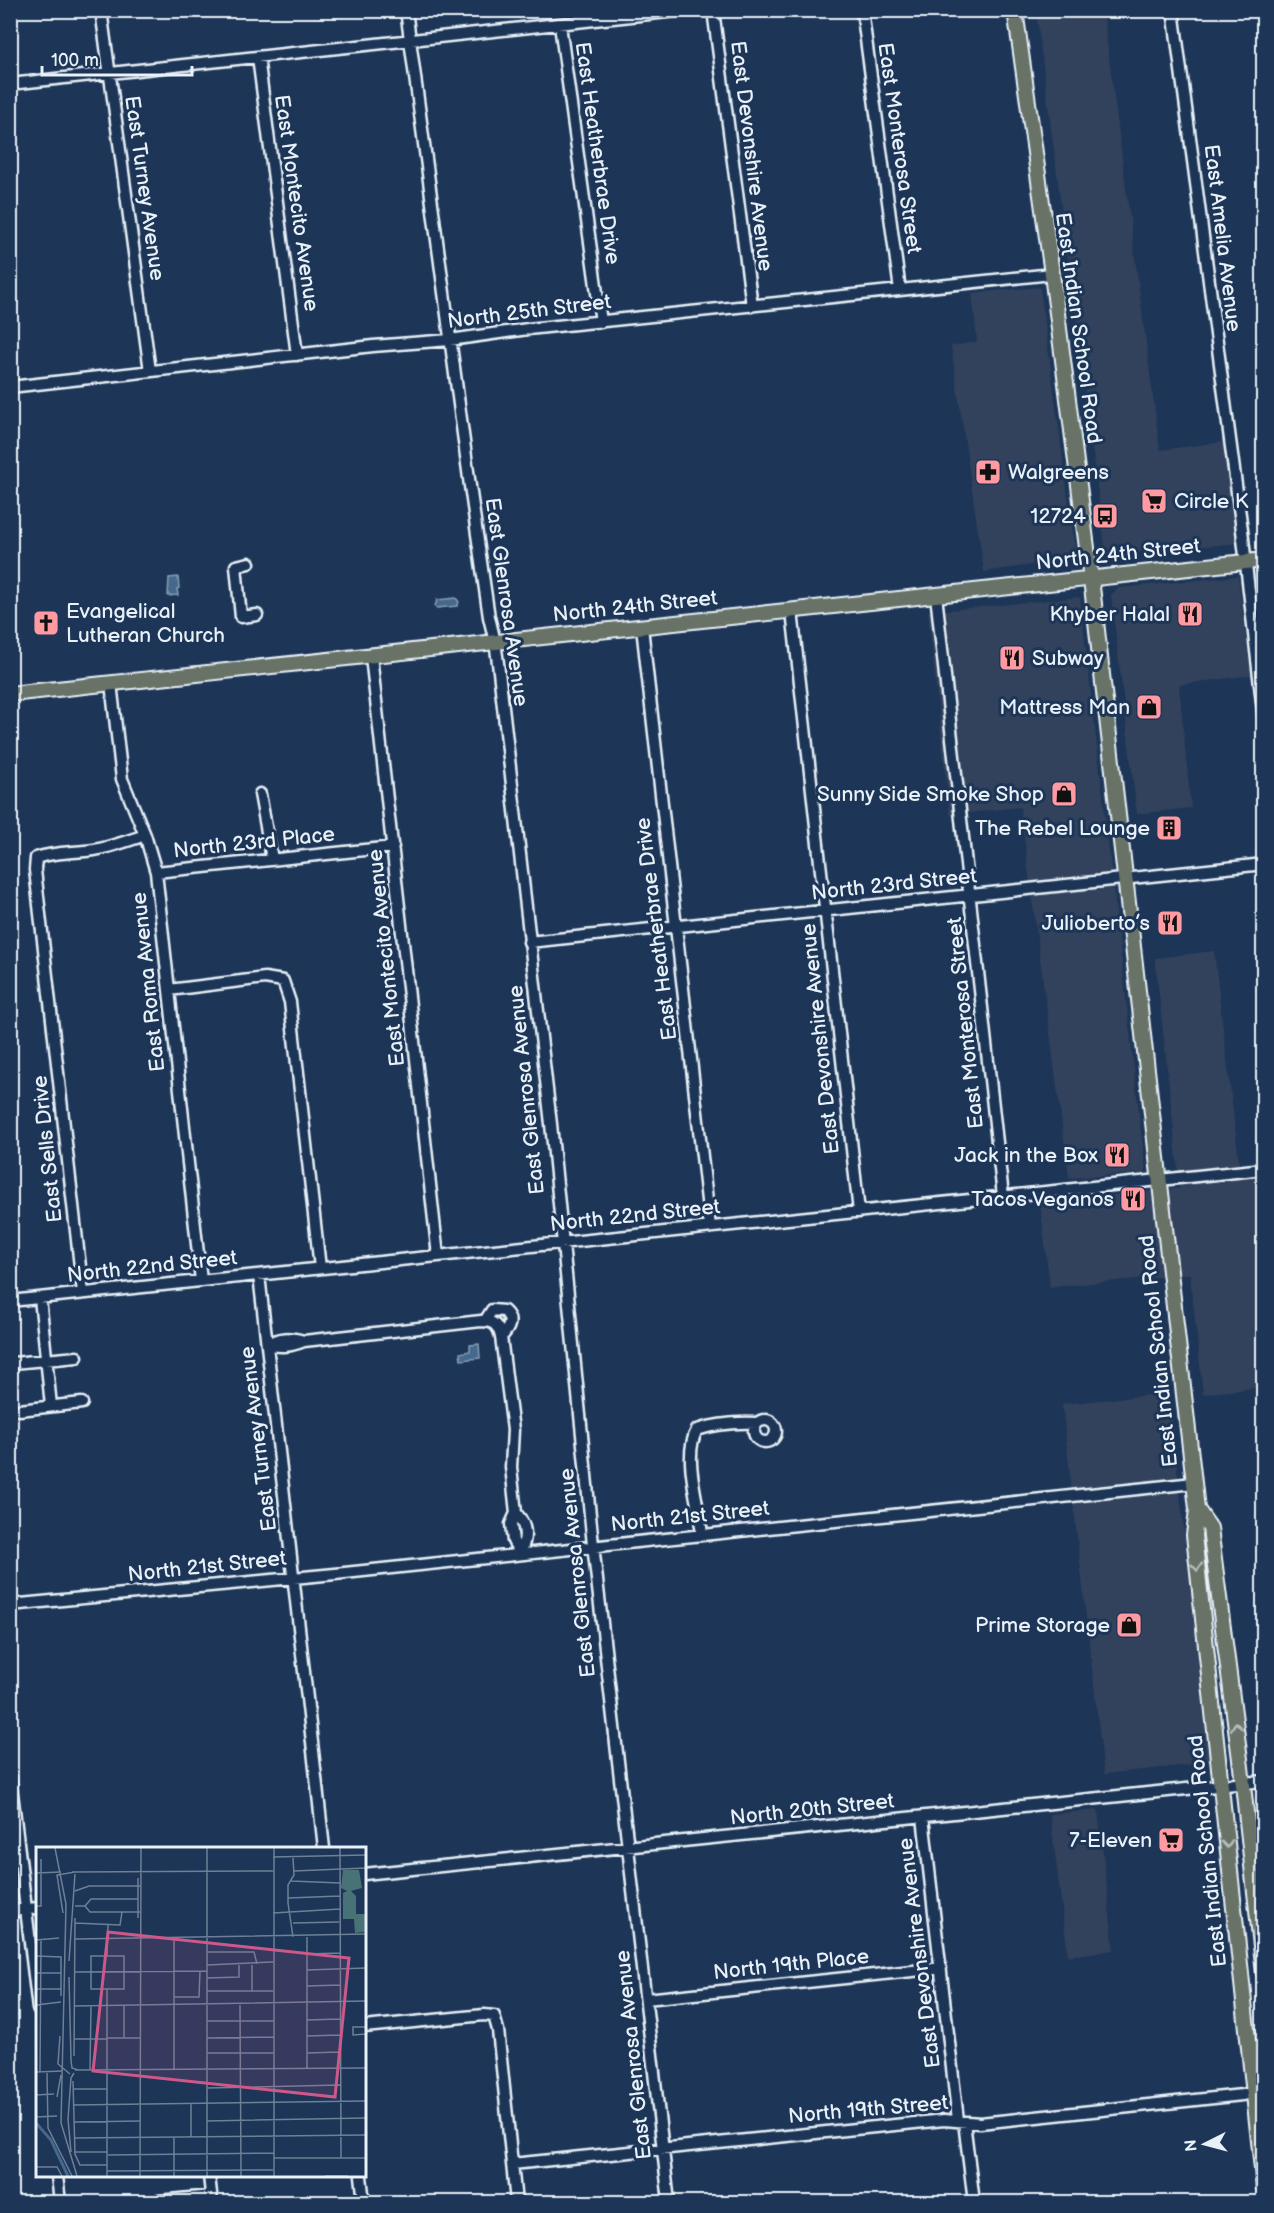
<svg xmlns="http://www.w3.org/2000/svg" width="1274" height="2213" viewBox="0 0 1274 2213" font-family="'Balsamiq Sans',sans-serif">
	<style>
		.built { fill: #30425c }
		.water { fill: #45688c; stroke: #869fb7; stroke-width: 1.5 }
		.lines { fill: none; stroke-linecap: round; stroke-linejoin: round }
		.minor-casing { stroke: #e8f1f8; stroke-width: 15 }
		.major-casing { stroke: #e8f1f8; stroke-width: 18 }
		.minor { stroke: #1d3557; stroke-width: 10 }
		.major { stroke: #687266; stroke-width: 14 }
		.oneway { stroke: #b5bebe }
		.labels { text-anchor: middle; stroke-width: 6; stroke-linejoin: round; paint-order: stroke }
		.street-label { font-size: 21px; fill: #e8f1f8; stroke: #1d3557 }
		.poi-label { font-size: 21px; fill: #e8f1f8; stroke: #1d3557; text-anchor: end }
		.inset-river { fill: none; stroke: #45688c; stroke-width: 3 }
		.inset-road { fill: none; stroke: #6e8097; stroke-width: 1.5 }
		.view { fill: #cd598a; fill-opacity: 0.15; stroke: #cd598a; stroke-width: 3 }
		.inset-edge { fill: none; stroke: #e8f1f8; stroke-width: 3 }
	</style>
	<rect width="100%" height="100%" fill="#1d3557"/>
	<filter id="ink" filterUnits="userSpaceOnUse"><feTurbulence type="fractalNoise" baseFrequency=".0167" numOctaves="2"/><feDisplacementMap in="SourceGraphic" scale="12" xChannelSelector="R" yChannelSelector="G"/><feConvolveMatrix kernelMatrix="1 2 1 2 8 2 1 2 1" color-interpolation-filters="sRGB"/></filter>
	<g filter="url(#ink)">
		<path class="built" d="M1036,11H1103L1160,450L1237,440L1251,542L1106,555Z
			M1040,287L1075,549L1073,554L1065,560L984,572L951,346L977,342L972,293Z
			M1238,576L1251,675L1179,685L1191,808L1137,814L1111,595L1118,588Z
			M1080,597L1146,1173L1069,1178L1020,807L950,815L928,612Z
			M1214,951L1241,1179L1263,1177V1387L1203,1394L1190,1274L1050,1287L1040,1203L1180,1188L1155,958Z
			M1169,1393L1209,1763L1104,1774L1062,1404Z
			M1098,1810L1114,1950L1068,1956L1050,1814Z"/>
		<path class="water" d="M178,577L179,588L177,589L178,595L168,596L169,578Z
			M456,598L459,602L457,606L437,608L435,606L437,600Z
			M479,1344L480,1358L461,1360L460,1353L470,1351V1345Z"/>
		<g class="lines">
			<defs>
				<path id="minor" d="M101,10L150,371
					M406,10L470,486L489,617L495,642L498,663L551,1124L593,1545L669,2202
					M713,10L752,306
					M862,10L900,290
					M1173,10L1242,530L1264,720
					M560,25L601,322
					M258,57L297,355
					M10,84L686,10
					M10,387L373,346L450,340L528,329L1052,274
					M249,563L236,566L241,617L257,615
					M936,595L1003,1196
					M792,611L859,1212
					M642,627L710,1227
					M371,656L438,1256
					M111,683L122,779L145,835L156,872L201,1281
					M260,794L272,859
					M156,872L393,847
					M529,942L1264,864
					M169,990L265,978L283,981L290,1002L320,1268
					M259,1275L324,1848
					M83,1293L35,870L36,858C55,851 74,853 94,850C111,847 128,841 145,835
					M40,1298L51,1406
					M10,1301L1264,1169
					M485,1321L492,1310L504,1311C514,1320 509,1329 501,1337
					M267,1344C281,1348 291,1346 304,1341L481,1321C494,1321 498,1325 501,1337L513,1430L511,1467L516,1513L511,1524L512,1533L513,1541L520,1553
					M267,1344C281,1337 289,1337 304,1341
					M13,1363L77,1357
					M19,1410L82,1403
					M754 1431a11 11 0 1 1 22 0a11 11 0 1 1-22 0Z
					M516,1513C527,1525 527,1539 520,1553
					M702,1534C699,1504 682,1455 697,1430C715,1424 737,1422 757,1423
					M10,1605L335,1574L1194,1483
					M10,1776L38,2009
					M923,1817L958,2120
					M364,1874L1264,1781
					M10,1911L38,1908
					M646,1999L941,1968
					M364,2027L484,2015L494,2016L498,2030L516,2202
					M964,2122L974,2202
					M512,2164L944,2120L980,2123L1242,2095L1264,2091
					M57,2176L60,2202
					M209,2176L212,2202
					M361,2176L364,2202
					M148,2202L211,2196"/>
				<path id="major" d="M1015,10L1052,274L1093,595L1197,1509L1194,1535L1264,2188
					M10,694L1264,560
					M1197,1509L1210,1528L1241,1767L1264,1973"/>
			</defs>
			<use href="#minor" class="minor-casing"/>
			<use href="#major" class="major-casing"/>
			<use href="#minor" class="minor"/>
			<use href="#major" class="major"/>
		</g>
		<defs><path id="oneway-chevron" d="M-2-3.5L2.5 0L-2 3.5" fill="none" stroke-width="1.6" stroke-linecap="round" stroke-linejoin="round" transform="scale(1.5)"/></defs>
		<g class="oneway">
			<use href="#oneway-chevron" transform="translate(1197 1567) rotate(84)"/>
			<use href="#oneway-chevron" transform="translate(1236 1726) rotate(-97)"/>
			<use href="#oneway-chevron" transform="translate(1227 1844) rotate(83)"/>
		</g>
	</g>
	<defs>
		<symbol id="pharmacy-square" viewBox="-11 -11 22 22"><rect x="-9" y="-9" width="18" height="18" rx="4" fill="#ff9aa2" stroke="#1d3557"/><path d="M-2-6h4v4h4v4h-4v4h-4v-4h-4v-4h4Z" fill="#111"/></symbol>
		<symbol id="supermarket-square" viewBox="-11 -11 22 22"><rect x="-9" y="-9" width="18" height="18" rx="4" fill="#ff9aa2" stroke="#1d3557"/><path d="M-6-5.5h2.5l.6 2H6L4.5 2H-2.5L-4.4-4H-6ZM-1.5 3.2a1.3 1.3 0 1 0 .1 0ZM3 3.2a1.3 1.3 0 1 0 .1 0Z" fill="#111"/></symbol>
		<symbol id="bus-square" viewBox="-11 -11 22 22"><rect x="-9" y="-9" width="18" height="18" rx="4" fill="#ff9aa2" stroke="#1d3557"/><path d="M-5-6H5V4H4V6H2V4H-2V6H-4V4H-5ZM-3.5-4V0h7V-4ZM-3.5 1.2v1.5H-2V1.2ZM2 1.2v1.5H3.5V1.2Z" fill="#111"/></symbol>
		<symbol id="restaurant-square" viewBox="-11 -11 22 22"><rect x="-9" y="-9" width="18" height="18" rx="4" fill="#ff9aa2" stroke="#1d3557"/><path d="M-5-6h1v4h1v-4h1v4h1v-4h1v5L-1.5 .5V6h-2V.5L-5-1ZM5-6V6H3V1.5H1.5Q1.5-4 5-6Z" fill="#111"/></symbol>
		<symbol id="church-square" viewBox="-11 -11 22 22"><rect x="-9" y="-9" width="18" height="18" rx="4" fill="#ff9aa2" stroke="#1d3557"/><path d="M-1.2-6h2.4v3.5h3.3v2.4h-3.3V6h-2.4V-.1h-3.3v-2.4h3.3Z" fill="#111"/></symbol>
		<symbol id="shop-square" viewBox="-11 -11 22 22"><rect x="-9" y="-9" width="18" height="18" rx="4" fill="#ff9aa2" stroke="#1d3557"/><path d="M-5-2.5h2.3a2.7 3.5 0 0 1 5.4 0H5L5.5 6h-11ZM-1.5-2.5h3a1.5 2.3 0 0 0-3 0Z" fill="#111"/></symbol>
		<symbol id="building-square" viewBox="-11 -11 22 22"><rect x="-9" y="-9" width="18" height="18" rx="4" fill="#ff9aa2" stroke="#1d3557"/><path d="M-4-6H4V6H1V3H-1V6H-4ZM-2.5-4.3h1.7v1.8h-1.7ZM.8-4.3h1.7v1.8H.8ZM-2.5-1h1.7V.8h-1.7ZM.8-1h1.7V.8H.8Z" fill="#111"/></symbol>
	</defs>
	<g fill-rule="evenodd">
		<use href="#pharmacy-square" x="973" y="457" width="30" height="30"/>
		<use href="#supermarket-square" x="1139" y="486" width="30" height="30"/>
		<use href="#bus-square" x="1090" y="501" width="30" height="30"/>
		<use href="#restaurant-square" x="1175" y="599" width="30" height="30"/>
		<use href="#church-square" x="31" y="608" width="30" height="30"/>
		<use href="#restaurant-square" x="997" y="643" width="30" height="30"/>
		<use href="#shop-square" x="1134" y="692" width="30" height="30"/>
		<use href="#shop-square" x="1049" y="779" width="30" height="30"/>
		<use href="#building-square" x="1154" y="813" width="30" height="30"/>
		<use href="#restaurant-square" x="1155" y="908" width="30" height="30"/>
		<use href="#restaurant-square" x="1102" y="1140" width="30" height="30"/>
		<use href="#restaurant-square" x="1118" y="1184" width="30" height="30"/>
		<use href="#shop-square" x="1114" y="1610" width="30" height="30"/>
		<use href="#supermarket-square" x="1156" y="1825" width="30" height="30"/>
	</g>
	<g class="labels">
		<g class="street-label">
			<text transform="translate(900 148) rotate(82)" y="7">East Monterosa Street</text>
			<text transform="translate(598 153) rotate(82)" y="7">East Heatherbrae Drive</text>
			<text transform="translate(752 156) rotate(83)" y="7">East Devonshire Avenue</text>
			<text transform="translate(145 188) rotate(82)" y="7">East Turney Avenue</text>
			<text transform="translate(297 203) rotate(82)" y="7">East Montecito Avenue</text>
			<text transform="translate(1223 238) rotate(83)" y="7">East Amelia Avenue</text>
			<text transform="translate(529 311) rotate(-7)" y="7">North 25th Street</text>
			<text transform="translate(1079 328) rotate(82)" y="7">East Indian School Road</text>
			<text transform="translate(1118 554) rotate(-6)" y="7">North 24th Street</text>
			<text transform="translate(507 602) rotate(82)" y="7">East Glenrosa Avenue</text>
			<text transform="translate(635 606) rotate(-6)" y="7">North 24th Street</text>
			<text transform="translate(254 842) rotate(-6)" y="7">North 23rd Place</text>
			<text transform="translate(894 884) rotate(-6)" y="7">North 23rd Street</text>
			<text transform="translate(656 929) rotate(-97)" y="7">East Heatherbrae Drive</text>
			<text transform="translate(386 958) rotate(-96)" y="7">East Montecito Avenue</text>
			<text transform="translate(148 982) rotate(-96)" y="7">East Roma Avenue</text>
			<text transform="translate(965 1023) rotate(-96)" y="7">East Monterosa Street</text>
			<text transform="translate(820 1039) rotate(-96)" y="7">East Devonshire Avenue</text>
			<text transform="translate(526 1090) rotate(-96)" y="7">East Glenrosa Avenue</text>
			<text transform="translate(47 1149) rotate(-96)" y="7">East Sells Drive</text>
			<text transform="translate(635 1215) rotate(-6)" y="7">North 22nd Street</text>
			<text transform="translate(152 1266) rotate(-6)" y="7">North 22nd Street</text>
			<text transform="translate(1158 1351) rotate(-96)" y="7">East Indian School Road</text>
			<text transform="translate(258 1439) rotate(-97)" y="7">East Turney Avenue</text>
			<text transform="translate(690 1516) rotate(-6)" y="7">North 21st Street</text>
			<text transform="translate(207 1566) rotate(-6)" y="7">North 21st Street</text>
			<text transform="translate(577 1573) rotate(-96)" y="7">East Glenrosa Avenue</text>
			<text transform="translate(812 1809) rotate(-6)" y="7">North 20th Street</text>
			<text transform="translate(1207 1851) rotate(-96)" y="7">East Indian School Road</text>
			<text transform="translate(919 1953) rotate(-97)" y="7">East Devonshire Avenue</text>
			<text transform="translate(791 1964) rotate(-6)" y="7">North 19th Place</text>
			<text transform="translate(633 2055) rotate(-96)" y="7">East Glenrosa Avenue</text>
			<text transform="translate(868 2109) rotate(-5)" y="7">North 19th Street</text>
		</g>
		<g class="poi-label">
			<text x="1008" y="479" text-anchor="start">Walgreens</text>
			<text x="1174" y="508" text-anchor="start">Circle K</text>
			<text x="1086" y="523">12724</text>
			<text x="66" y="618" text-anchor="start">Evangelical<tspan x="66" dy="24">Lutheran Church</tspan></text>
			<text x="1170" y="621">Khyber Halal</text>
			<text x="1032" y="665" text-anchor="start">Subway</text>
			<text x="1130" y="714">Mattress Man</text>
			<text x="1044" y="801">Sunny Side Smoke Shop</text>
			<text x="1150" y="835">The Rebel Lounge</text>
			<text x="1150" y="930">Julioberto’s</text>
			<text x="1098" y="1162">Jack in the Box</text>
			<text x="1114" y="1206">Tacos Veganos</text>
			<text x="1110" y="1632">Prime Storage</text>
			<text x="1152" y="1847">7-Eleven</text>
		</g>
	</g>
	<g transform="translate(36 1847)">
		<rect width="330" height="330" fill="#1d3557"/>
		<path d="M307,23H323L326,41L315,44L320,49V67H330V85L319,86L318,72H307V46L311,44L305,41Z" fill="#497277"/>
		<path class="inset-river" d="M0,276L15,293L32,329"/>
		<path class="inset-road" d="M19,1L30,57L25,276L41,329M171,1V329M304,1L305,311M237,10L330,8M257,11L258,28L252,38V56L257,90M258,24L330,21M36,25L237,24M0,26L25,25M255,34L304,36M39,44L53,39H105M252,51L304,49M0,59H5V12M39,59H49L54,65H105M49,59L55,52H102M27,66L21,28L39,25M237,66L304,62M102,71V31M39,76L84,78L86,65M257,76L303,75M271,90V221M39,92L330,87M0,93L23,91M171,105H218L221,117M271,107L304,106M0,109L25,110V149M55,109H88V142H55ZM71,109L72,78M33,114L39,27M171,118L237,115M271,123L330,121M38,125L171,124M0,126H25M33,130L35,213L36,221L42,223M171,131L203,130V118M271,139L304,138M0,142H25M171,144H237M216,144V118M138,150H163L164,124M0,158L25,155M204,158L205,329M38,159L330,154M271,173L304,172M171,174H238M330,180H317V188L330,187M24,189L22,217L34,227M271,189L304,188M71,191H105M88,191V158M171,191L238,190M38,192H71M171,206H238M271,206L304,205M38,209L39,71M138,222V91M39,223L330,221M54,223L55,159M0,225L27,224M4,225L5,93M11,226L12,281L36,329M37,234L39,307L44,318H71M171,241L304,238M38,242H71M0,248L18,247M21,250L25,228M155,257V290M38,258L330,254M0,270L21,269M171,274L330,271M38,275L105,274M138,290V329M38,291L330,288M35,305L32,272L35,231L38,226M38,305H71M72,308L238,306M238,311H330M0,320H21L26,329M71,324L237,323M71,329V142M104,329L105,1M238,329V1M289,329H312"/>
		<path class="view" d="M72,85L313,111L299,250L57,224Z"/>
		<rect width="330" height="330" class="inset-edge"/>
	</g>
	<rect width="1274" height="2213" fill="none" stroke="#1d3557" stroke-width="36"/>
	<rect x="18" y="18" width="1238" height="2177" fill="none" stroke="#e8f1f8" stroke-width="2" filter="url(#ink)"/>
	<g transform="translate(1205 2144) rotate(264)" stroke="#1d3557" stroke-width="4.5" paint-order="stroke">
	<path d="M0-4.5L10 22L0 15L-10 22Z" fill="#e8f1f8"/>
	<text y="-9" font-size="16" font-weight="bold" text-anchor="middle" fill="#e8f1f8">N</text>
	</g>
	<path d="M42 66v9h150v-9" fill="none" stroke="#e8f1f8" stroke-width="3"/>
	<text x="51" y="66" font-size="18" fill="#e8f1f8" stroke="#1d3557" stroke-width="4.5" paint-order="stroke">100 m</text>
</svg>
